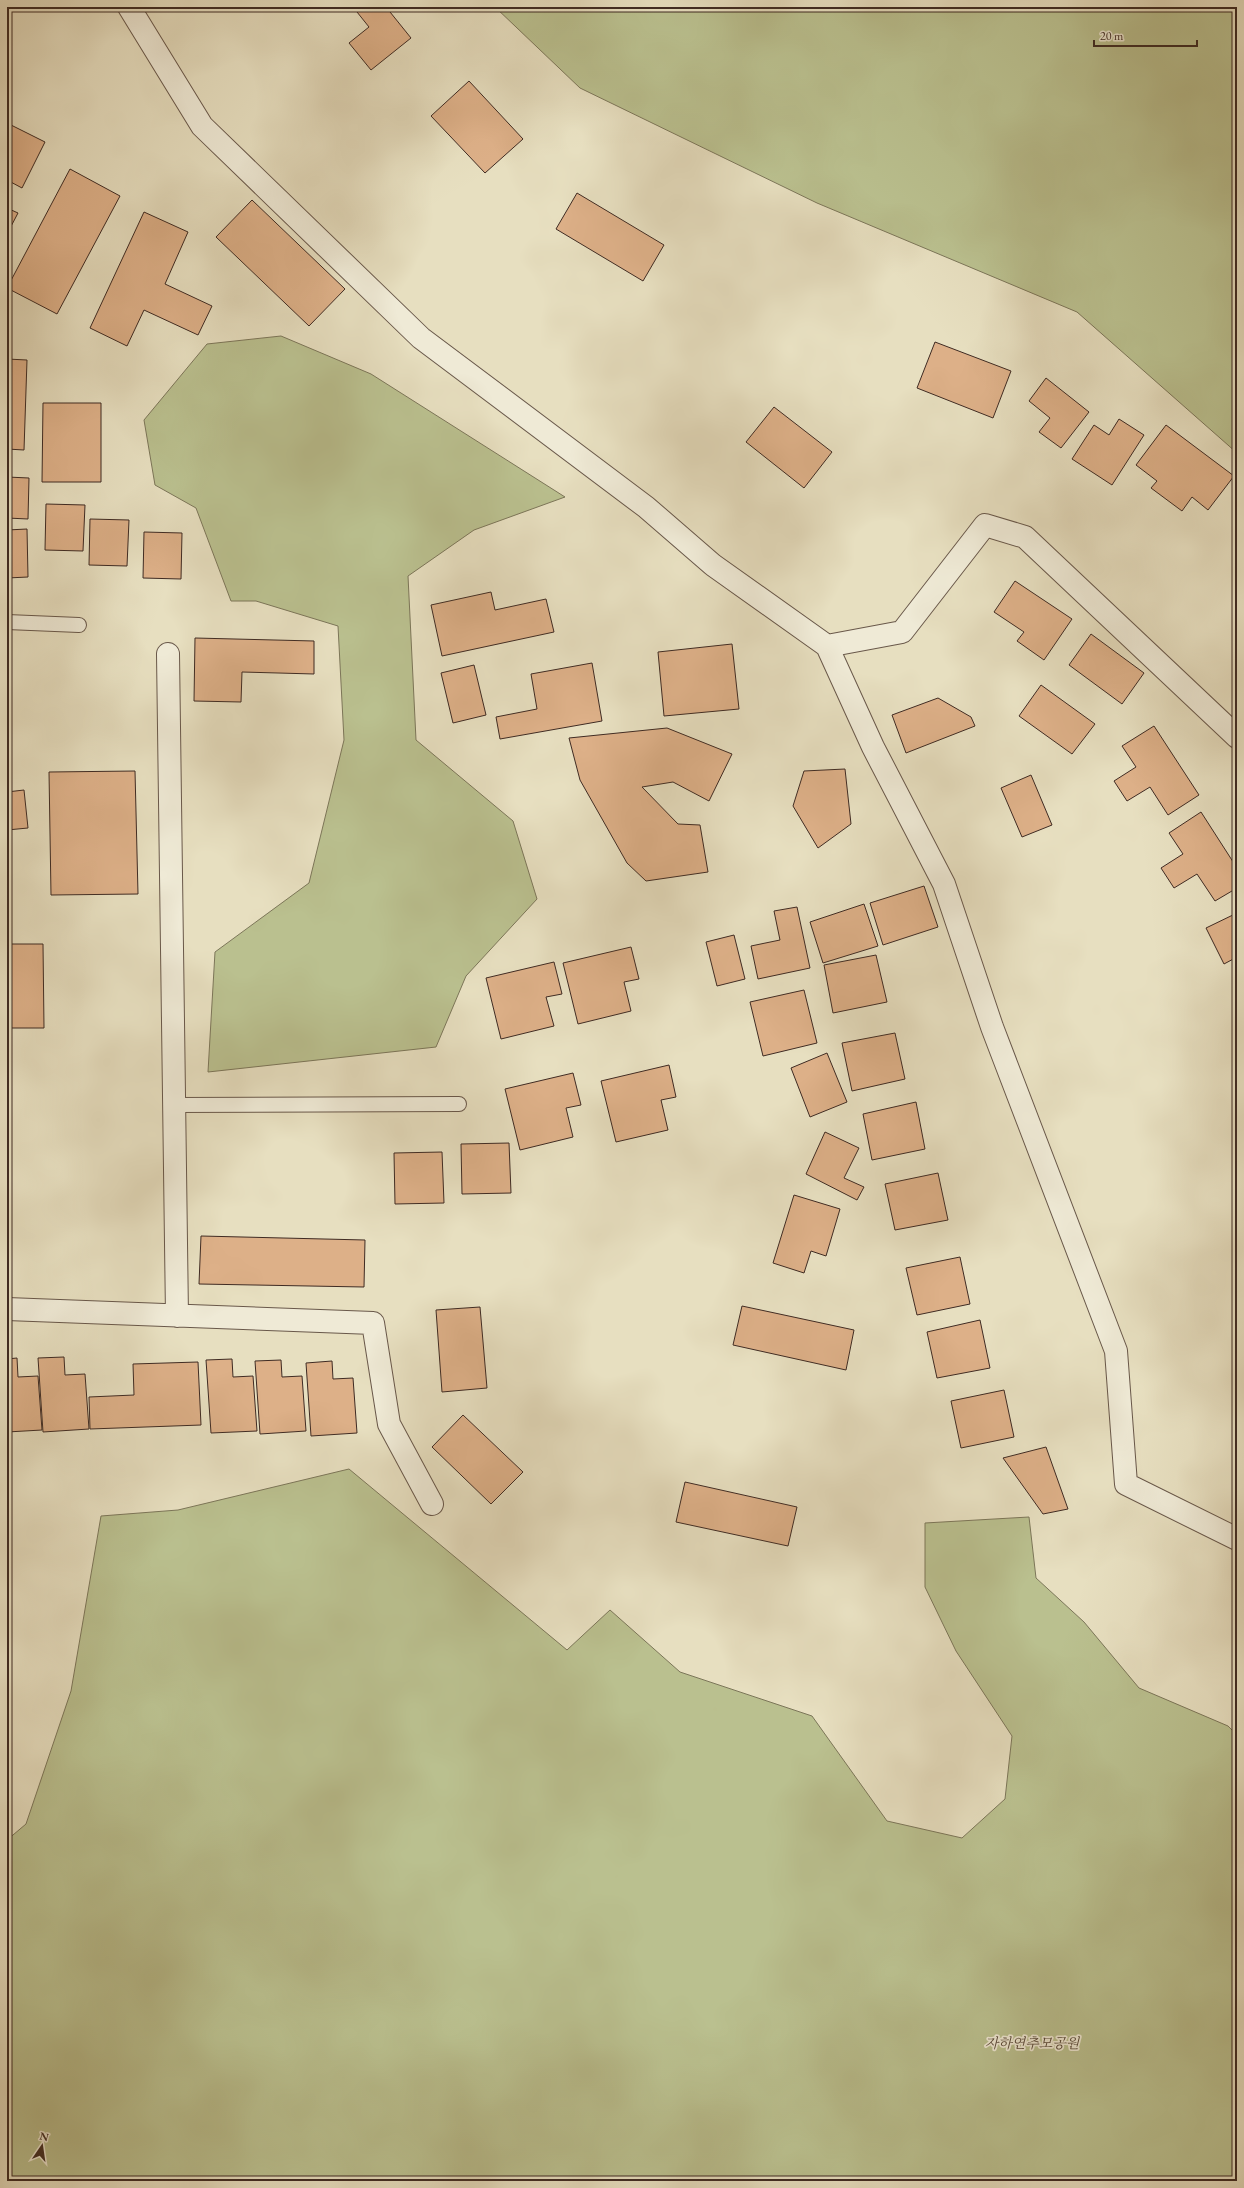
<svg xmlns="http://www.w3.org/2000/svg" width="1244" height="2188" viewBox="0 0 1244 2188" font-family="'EB Garamond','Noto Serif KR',serif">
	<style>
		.green { fill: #bac08f; stroke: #7c7659 }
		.building { fill: #ddb088; stroke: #3f2b23 }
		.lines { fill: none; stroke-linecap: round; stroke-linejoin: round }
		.lane-casing { stroke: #69584a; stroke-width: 16 }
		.street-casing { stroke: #69584a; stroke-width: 24 }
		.lane { stroke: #efead6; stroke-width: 14 }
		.street { stroke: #efead6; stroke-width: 22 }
		.labels { text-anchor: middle; stroke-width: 3.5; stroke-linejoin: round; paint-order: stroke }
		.park-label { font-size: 14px; font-style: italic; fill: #584939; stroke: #efead6 }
	</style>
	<rect width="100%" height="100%" fill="#e7dfc0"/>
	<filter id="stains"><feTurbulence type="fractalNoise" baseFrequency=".005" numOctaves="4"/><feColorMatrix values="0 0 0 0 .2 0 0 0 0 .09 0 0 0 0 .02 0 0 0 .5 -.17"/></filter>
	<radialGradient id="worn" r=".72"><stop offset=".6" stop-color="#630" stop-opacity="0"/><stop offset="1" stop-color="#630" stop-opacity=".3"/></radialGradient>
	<path class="green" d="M495,7H1237V453L1077,312L817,203L580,88Z
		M281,336L371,374L565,497L474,530L408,576L416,740L513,821L537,899L466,976L436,1047L208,1072L215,952L309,883L344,740L338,626L256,601H231L196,508L155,485L144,420L207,344Z
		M349,1469L567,1650L610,1610L680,1672L812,1716L887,1821L962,1838L1005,1799L1012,1736L956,1651L925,1587V1523L1029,1517L1036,1578L1084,1622L1139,1688L1228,1726L1237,1735V2181H7V1840L26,1824L71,1691L101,1516L178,1510Z"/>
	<path class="building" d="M353,7H386L411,38L371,70L349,43L369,27Z
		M469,81L523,139L485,173L431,116Z
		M7,123L45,142L22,188L7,180Z
		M70,169L120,196L57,314L7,288Z
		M577,193L664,245L643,281L556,229Z
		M252,200L345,289L309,326L216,237Z
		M7,208L18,213L7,234Z
		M144,212L188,232L165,284L212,306L198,335L144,310L127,346L90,328Z
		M935,342L1011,371L993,418L917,388Z
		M7,359L27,360L24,450L7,449Z
		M1046,378L1089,412L1061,448L1039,432L1050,418L1029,401Z
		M43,403H101V482H42Z
		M774,407L832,452L804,488L746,442Z
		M1119,419L1144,435L1112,485L1072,459L1094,425L1109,435Z
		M1166,425L1234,476L1208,510L1192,497L1182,511L1151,488L1157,481L1136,465Z
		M7,477L29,478L28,519L7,518Z
		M46,504L85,505L83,551L45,550Z
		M90,519L129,520L127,566L89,565Z
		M27,529L28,577L7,578V530Z
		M144,532L182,533L181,579L143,578Z
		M1015,581L1072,619L1044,660L1017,641L1024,632L994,612Z
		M491,592L495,610L546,599L554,632L442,656L431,605Z
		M1091,634L1144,673L1122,704L1069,665Z
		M195,638L314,641V674L242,672L241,702L194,701Z
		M732,644L739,709L664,716L658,652Z
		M592,663L602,721L500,739L496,717L537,709L531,674Z
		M474,665L486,715L453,723L441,673Z
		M1041,685L1095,724L1072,754L1019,716Z
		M938,698L971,717L975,726L906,753L892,715Z
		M1154,726L1199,795L1168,815L1150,787L1127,801L1114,781L1136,767L1122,746Z
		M667,728L732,754L709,801L673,782L642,787L678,824L700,825L708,872L646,881L627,863L580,780L569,738Z
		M845,769L851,824L818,848L793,806L804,771Z
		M135,771L138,894L51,895L49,772Z
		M1031,775L1052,825L1022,837L1001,788Z
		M24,790L28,828L7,830V792Z
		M1201,812L1237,868V888L1215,901L1197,874L1174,888L1161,868L1183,854L1169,833Z
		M924,886L938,927L883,945L870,903Z
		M864,904L878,946L823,963L810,922Z
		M797,907L810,968L758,979L751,946L780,940L774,911Z
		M1237,913V957L1224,964L1206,928Z
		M734,935L745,979L717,986L706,942Z
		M7,944H43L44,1028H7Z
		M631,947L639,979L624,982L631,1011L578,1024L563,963Z
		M876,955L887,1002L833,1013L824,965Z
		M554,962L562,994L546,997L554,1026L501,1039L486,978Z
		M804,990L817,1043L763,1056L750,1002Z
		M895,1033L905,1079L852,1091L842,1043Z
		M827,1053L847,1102L810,1117L791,1068Z
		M669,1065L676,1097L661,1100L668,1130L616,1142L601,1081Z
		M573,1073L581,1105L566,1108L573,1137L520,1150L505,1089Z
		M916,1102L925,1149L872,1160L863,1114Z
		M825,1132L859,1148L844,1178L864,1187L857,1200L806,1174Z
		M509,1143L511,1193L462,1194L461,1144Z
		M442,1152L444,1203L395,1204L394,1153Z
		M938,1173L948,1220L895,1230L885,1184Z
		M794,1195L840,1209L826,1256L811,1251L804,1273L773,1263Z
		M201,1236L365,1240L364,1287L199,1284Z
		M960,1257L970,1304L917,1315L906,1268Z
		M742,1306L854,1330L846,1370L733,1345Z
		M480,1307L487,1388L442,1392L436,1310Z
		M980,1320L990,1368L937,1378L927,1332Z
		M64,1357L65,1375L85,1374L89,1429L43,1432L38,1358Z
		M17,1358L18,1377L38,1376L42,1430L7,1432V1359Z
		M232,1359L233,1377L253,1376L257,1431L211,1433L206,1360Z
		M281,1360L282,1377L302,1376L306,1431L260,1434L255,1361Z
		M332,1361L333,1379L353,1378L357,1433L311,1436L306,1363Z
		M198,1362L201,1425L90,1429L89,1397L134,1395L133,1364Z
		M1004,1390L1014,1437L961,1448L951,1401Z
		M463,1415L523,1472L491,1504L432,1447Z
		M1046,1447L1068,1509L1043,1514L1003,1458Z
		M685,1482L797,1507L788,1546L676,1522Z"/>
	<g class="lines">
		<defs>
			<path id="lane" d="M7,622L79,625
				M174,1105L459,1104"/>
			<path id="street" d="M129,7L202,126L421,338L646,507L713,565L827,646L902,632L985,525L1025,537L1237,737
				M827,646L873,747L944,884L992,1027L1116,1351L1126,1484L1237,1539
				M168,654L177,1316
				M7,1309L373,1323L389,1424L432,1504"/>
		</defs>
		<use href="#lane" class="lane-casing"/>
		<use href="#street" class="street-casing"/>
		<use href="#lane" class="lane"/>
		<use href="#street" class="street"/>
	</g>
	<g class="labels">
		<g class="park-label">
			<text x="1032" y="2048">자하연추모공원</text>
		</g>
	</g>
	<rect width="1244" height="2188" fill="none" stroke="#e7dfc0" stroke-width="24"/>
	<rect x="8" y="8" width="1228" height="2172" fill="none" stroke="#3f2b23" stroke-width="2"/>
	<rect x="12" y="12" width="1220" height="2164" fill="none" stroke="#3f2b23"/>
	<g transform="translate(42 2146) rotate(13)" stroke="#efead6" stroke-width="3" paint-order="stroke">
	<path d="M0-3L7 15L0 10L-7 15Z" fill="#3f2b23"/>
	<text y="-6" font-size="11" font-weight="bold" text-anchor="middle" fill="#3f2b23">N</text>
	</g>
	<path d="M1094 40v6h103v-6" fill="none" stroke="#3f2b23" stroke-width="2"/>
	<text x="1100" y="40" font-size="12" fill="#3f2b23" stroke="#efead6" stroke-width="3" paint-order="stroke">20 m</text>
	<rect width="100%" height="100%" filter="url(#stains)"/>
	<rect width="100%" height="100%" fill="url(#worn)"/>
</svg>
